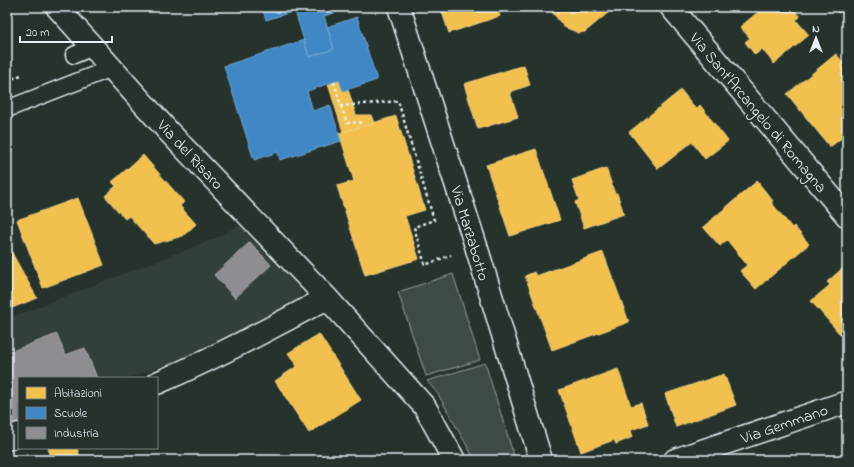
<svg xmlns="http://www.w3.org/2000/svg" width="854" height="467" viewBox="0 0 854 467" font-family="'Indie Flower',sans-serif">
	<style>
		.built { fill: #333f3a }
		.green { fill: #3e4b47; stroke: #939ea0 }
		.homes { fill: #f2c14e; stroke: #efcf81 }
		.schools { fill: #3f88c5; stroke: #72a8d4 }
		.industry { fill: #8d8d92; stroke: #a8abb1 }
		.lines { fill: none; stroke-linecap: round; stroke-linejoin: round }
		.lane-casing { stroke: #e8f1f8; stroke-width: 19 }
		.street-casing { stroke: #e8f1f8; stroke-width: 25 }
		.path { stroke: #e8f1f8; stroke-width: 2.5; stroke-dasharray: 3 3; stroke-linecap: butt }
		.lane { stroke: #26332d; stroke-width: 16 }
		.street { stroke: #26332d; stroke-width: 22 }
		.labels { text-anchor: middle; stroke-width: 4; stroke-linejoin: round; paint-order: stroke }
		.street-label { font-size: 16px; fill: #e8f1f8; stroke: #26332d }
	</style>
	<rect width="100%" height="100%" fill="#26332d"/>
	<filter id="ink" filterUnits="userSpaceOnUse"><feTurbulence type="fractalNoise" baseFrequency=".025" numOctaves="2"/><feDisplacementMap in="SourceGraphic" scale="8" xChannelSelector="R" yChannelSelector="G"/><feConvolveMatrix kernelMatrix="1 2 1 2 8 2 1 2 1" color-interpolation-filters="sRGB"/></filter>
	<g filter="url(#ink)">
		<path class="built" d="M241,225L301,290L300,300L224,342L129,378H19L7,432V319L193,247L216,238Z"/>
		<path class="green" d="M453,274L480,360L426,376L398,292Z
			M485,363L514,456V460H475L438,394L427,381Z"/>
		<path class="homes" d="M446,7H497L500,16L449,33L441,9Z
			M548,7H615L585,32L579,33L564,27Z
			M764,7H792L800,17L796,20L809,35L774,64L762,49L755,55L745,42L750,38L740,27Z
			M833,7H847V12L844,8L838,13Z
			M836,54L847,67V134L830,147L787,94Z
			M524,65L530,85L510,92L518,117L478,129L464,84Z
			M339,80L343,91L348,89L356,115H371L374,123L343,132L328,84Z
			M681,90L696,109L700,105L728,141L705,159L692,142L658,169L629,132Z
			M396,116L425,210L405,216L419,259L365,275L337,186L354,181L339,133Z
			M536,149L560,220L510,236L486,165Z
			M143,155L184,202L180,206L196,224L183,236L154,244L129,216L125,219L105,196L116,186L112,182Z
			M606,168L615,194L617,193L624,214L584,228L575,202L579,200L572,180Z
			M757,181L773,201L771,202L792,228L794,226L809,244L756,289L740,271L747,265L727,240L720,246L703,227Z
			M78,198L104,265L43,288L17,220Z
			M7,244L37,298L7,310Z
			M603,252L629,322L552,350L525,276L534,272L536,276Z
			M844,267L847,271V342L811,301L830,285L827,282Z
			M319,334L361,400L309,433L275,381L297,366L288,353Z
			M618,369L631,406L641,403L648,424L631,430L633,437L616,444L614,440L581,452L559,390Z
			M724,374L736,405L676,427L665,394Z
			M48,448H77L81,460H52Z"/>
		<path class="schools" d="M262,7H354L324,16L334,49L309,57L295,11L266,20Z
			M357,17L377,80L343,91L339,80L307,91L313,111L330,105L341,141L280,160L278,152L254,160L224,66L304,40L309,57L334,49L327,27Z"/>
		<path class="industry" d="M250,242L271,265L235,298L214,275Z
			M57,334L65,355L85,348L97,378H19V426L7,431V353Z"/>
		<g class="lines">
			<defs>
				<path id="lane" d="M74,55L93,47
					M7,109L112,68"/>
				<path id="street" d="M57,7L168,131L327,298L425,407L454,460
					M399,7L476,246L541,460
					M671,7L847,216
					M157,383C215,358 271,328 327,298
					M7,439L19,434
					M675,460L847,402"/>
			</defs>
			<use href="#lane" class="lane-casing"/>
			<use href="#street" class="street-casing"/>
			<path class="path" d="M7,81L21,75
				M334,82L341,106L398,101L434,220L414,227L425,265L451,255
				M341,106L347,123L360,122L362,126"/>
			<use href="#lane" class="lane"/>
			<use href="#street" class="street"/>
		</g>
	</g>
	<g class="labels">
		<g class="street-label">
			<text transform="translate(759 112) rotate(50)" y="6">Via Sant'Arcangelo di Romagna</text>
			<text transform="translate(191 154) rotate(47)" y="6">Via del Risaro</text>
			<text transform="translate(471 233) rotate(73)" y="6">Via Marzabotto</text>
			<text transform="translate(784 423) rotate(-19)" y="6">Via Gemmano</text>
		</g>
	</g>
	<rect width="854" height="467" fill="none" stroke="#26332d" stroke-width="24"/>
	<rect x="12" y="12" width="830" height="443" fill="none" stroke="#e8f1f8" stroke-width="1.5" filter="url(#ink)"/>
	<rect x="18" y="377" width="140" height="72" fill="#26332d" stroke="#747f7e"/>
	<rect x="26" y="387" width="20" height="12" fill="#f2c14e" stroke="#747f7e"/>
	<text x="54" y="397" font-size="12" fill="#e8f1f8">Abitazioni</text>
	<rect x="26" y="407" width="20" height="12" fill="#3f88c5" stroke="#747f7e"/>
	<text x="54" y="417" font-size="12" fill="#e8f1f8">Scuole</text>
	<rect x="26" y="427" width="20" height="12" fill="#8d8d92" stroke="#747f7e"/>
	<text x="54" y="437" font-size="12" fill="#e8f1f8">Industria</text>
	<g transform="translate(816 38)" stroke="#26332d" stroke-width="3" paint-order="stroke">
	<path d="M0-3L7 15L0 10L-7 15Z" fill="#e8f1f8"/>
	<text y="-6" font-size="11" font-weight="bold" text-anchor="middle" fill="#e8f1f8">N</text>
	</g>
	<path d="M20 36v6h92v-6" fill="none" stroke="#e8f1f8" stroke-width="2"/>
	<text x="26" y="36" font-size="12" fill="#e8f1f8" stroke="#26332d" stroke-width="3" paint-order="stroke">20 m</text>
</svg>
